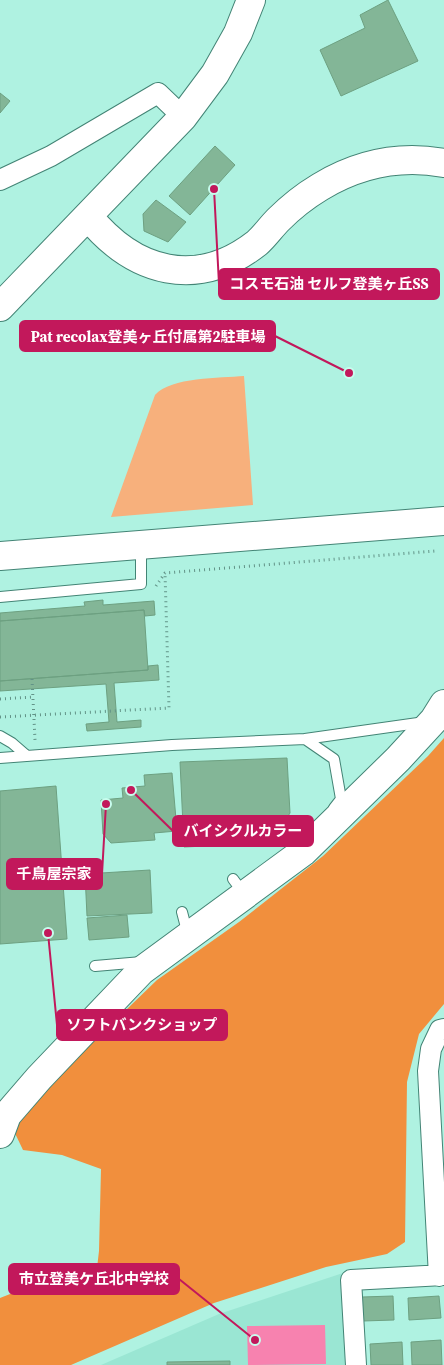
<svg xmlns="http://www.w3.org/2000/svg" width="444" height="1365" viewBox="0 0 444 1365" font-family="'Source Serif 4','Noto Sans JP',serif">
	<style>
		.built { fill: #9ae6d3 }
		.green { fill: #f7b07c }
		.forest { fill: #f18f3d }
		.water { fill: #f782af }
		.building { fill: #83b697; stroke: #6da081 }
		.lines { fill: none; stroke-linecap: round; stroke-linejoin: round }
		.lane-casing { stroke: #438475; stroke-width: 12 }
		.street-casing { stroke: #438475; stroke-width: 22 }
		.secondary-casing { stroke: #438475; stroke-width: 30 }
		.path { stroke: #629387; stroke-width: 3; stroke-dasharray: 1 4; stroke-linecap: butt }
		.lane { stroke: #fff; stroke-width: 10 }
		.street { stroke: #fff; stroke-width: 20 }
		.secondary { stroke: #fff; stroke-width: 28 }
		.leader { fill: none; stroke: #c2185b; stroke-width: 2 }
		.callout-dot { fill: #c2185b; stroke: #c8fdee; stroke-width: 2 }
		.callout { fill: #c2185b; stroke: #c2185b; stroke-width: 2 }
		.callout-label { font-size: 15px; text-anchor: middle; font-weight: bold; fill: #fff }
	</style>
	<rect width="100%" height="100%" fill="#aff2e1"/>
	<path class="built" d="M346,1272L351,1365H101L219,1314Z"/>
	<path class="green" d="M244,376L253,505L111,517L155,395C171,377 220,378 244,376Z"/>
	<path class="forest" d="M444,738V1004L419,1034L407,1082L405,1242L387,1254L326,1267L214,1303L71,1365H0V1298L58,1275L97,1268L99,1251L101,1169L62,1155L23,1150L12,1127L66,1068L157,980L239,922L323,856L428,756Z"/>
	<path class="water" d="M325,1325L326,1364L248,1365L247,1326Z"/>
	<path class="building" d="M388,0L418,61L341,96L320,50L365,28L360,15Z
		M0,93L10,101L0,113Z
		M215,146L235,165L190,215L169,196Z
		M156,200L186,222L168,242L144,231L143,214Z
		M103,600V605L154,601L155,615L145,616L144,610L0,621V613L85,606L84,602Z
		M144,610L148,670L0,681V621Z
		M158,665L159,680L114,683L117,722L141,720V727L87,731L86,724L109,722L106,684L0,691V681L148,670V666Z
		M287,758L290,813L283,824L270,829V843L184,847L180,762Z
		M172,773L177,831L154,833L155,840L111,843L103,834L101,800L123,798L122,788L145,786L144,775Z
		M56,786L67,939L0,944V791Z
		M150,870L152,913L87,916L85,874Z
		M127,915L129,937L89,940L87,918Z
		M393,1296L394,1320L363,1321L362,1297Z
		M439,1296L441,1318L409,1320L408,1298Z
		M441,1340L442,1365H412L411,1342Z
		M402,1342L403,1365H371L370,1344Z
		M230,1361V1365H167V1362Z"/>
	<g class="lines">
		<defs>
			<path id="lane" d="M0,597L141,584V546
				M0,736L12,743L27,756
				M305,739L334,759L341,799L334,808
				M0,758L172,745L305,739L425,722
				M233,879L244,894
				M182,912L188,935
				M95,966L142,962"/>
			<path id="street" d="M0,180L51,156L158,93L183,117
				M439,1276L428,1071L431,1049L440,1030L444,1029
				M356,1365L351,1280L444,1275"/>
			<path id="secondary" d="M88,216C134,273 197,290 257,243C265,236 271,227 278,220C290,208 305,196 320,187C358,164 400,155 444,163
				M0,307L183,117L215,74L238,33L251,0
				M0,556L444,521
				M0,1134L7,1115L39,1078L141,971L303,852L398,759L434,720L444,704"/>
		</defs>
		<use href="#lane" class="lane-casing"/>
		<use href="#street" class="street-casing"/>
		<use href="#secondary" class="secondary-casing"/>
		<path class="path" d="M156,586L165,573L435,551
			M32,679L35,740
			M0,699L33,697
			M0,717L169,708L165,573"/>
		<use href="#lane" class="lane"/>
		<use href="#street" class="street"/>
		<use href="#secondary" class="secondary"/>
	</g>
	<path class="leader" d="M214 189L219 284M349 373L275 336M131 790L173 831M106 804L102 874M48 933L57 1025M255 1340L179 1279"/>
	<g class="callout-dot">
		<circle cx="214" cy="189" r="5"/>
		<circle cx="349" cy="373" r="5"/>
		<circle cx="131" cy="790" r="5"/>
		<circle cx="106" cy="804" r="5"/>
		<circle cx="48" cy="933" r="5"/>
		<circle cx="255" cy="1340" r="5"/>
	</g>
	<g class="callout">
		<rect x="219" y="269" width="220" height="30" rx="5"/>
		<rect x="20" y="321" width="255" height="30" rx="5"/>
		<rect x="173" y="816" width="140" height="30" rx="5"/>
		<rect x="7" y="859" width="95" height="30" rx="5"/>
		<rect x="57" y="1010" width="170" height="30" rx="5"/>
		<rect x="9" y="1264" width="170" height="30" rx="5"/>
	</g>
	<g class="callout-label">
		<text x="329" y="289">コスモ石油 セルフ登美ヶ丘SS</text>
		<text x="148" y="342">Pat recolax登美ヶ丘付属第2駐車場</text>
		<text x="243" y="836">バイシクルカラー</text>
		<text x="54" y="879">千鳥屋宗家</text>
		<text x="142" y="1030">ソフトバンクショップ</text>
		<text x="94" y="1284">市立登美ケ丘北中学校</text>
	</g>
</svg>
